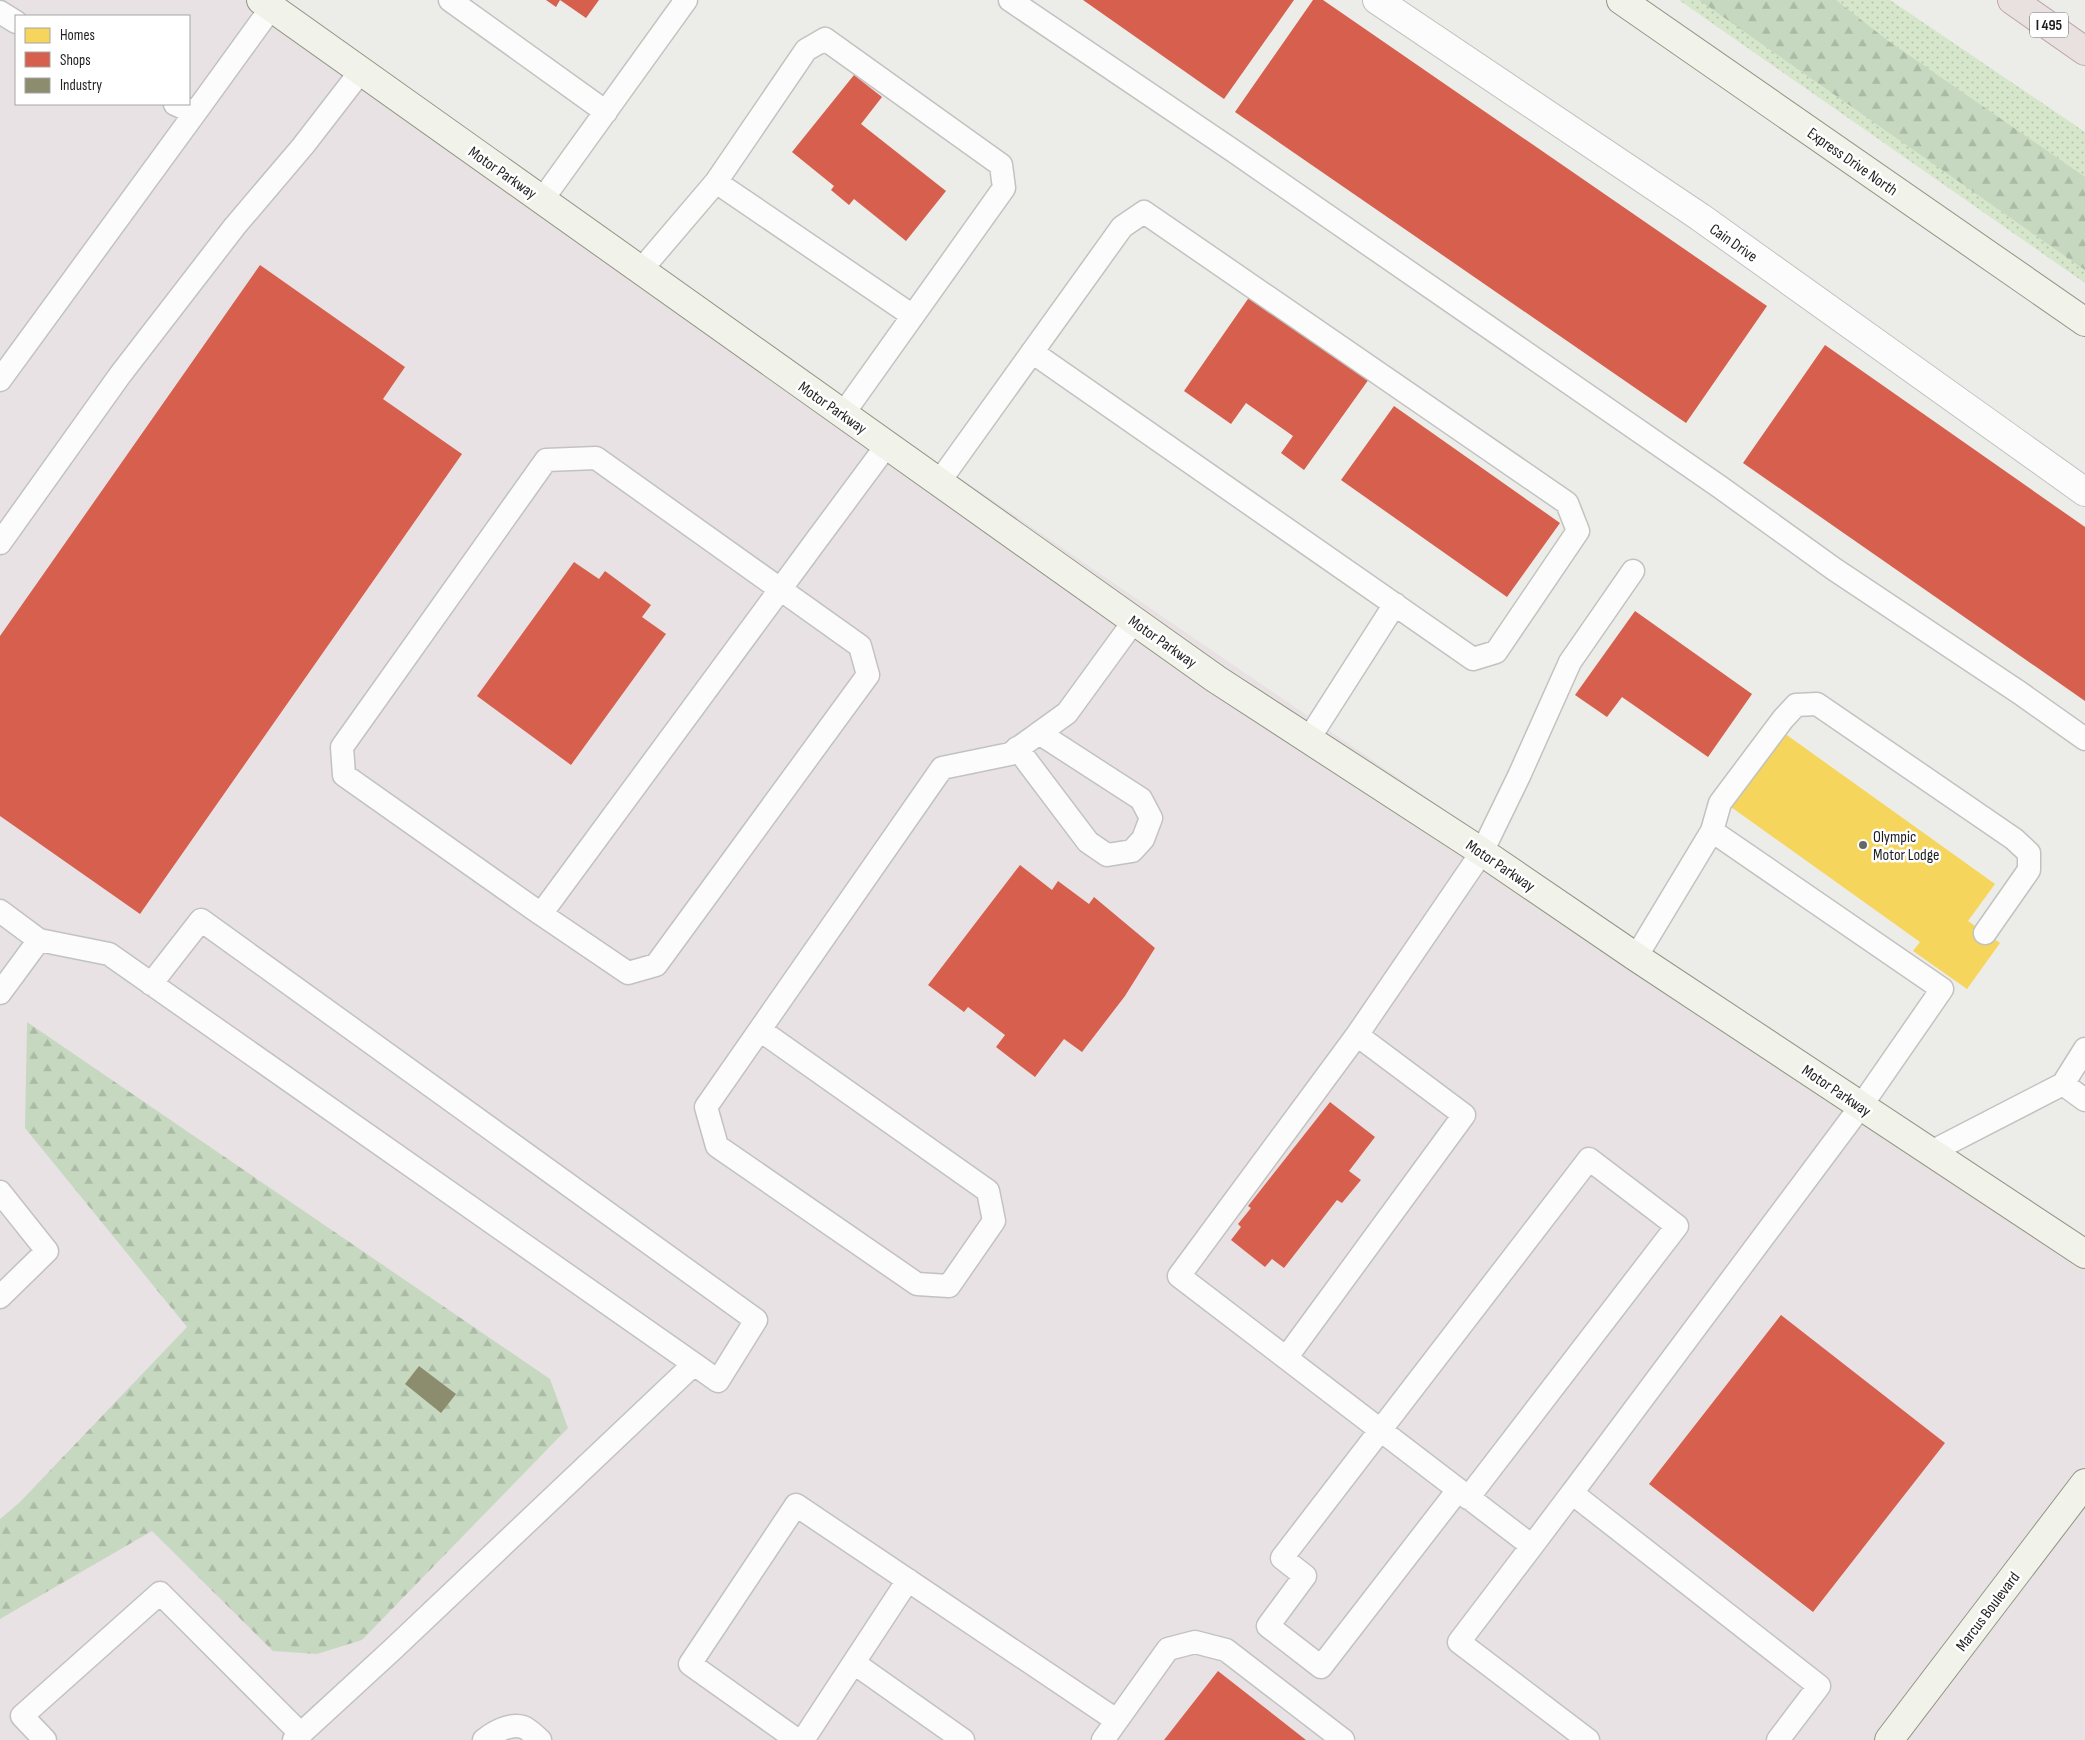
<svg xmlns="http://www.w3.org/2000/svg" width="2085" height="1740" viewBox="0 0 2085 1740" font-family="'Sofia Sans Condensed',sans-serif">
	<style>
		.industrial { fill: #e9e2e5; fill-rule: evenodd }
		.grass { fill: url(#grass-dots) }
		.forest { fill: url(#forest-firs) }
		.homes { fill: #f6d55c }
		.shops { fill: #d6604d }
		.industry { fill: #8c8c6e }
		.lines { fill: none; stroke-linecap: round; stroke-linejoin: round }
		.lane-casing { stroke: #c2c2c0; stroke-width: 25 }
		.street-casing { stroke: #c2c2c0; stroke-width: 30 }
		.secondary-casing { stroke: #919582; stroke-width: 30 }
		.highway-casing { stroke: #bea3a8; stroke-width: 30 }
		.lane { stroke: #fcfcfc; stroke-width: 22 }
		.street { stroke: #fcfcfc; stroke-width: 28 }
		.secondary { stroke: #f1f3eb; stroke-width: 28 }
		.highway { stroke: #e9e0e0; stroke-width: 28 }
		.poi-dot { fill: #676765; stroke: #fff; stroke-width: 2 }
		.labels { text-anchor: middle; stroke-width: 5; stroke-linejoin: round; paint-order: stroke }
		.shield { fill: #fff; stroke: #626262; stroke-width: 1 }
		.shield-label { font-size: 15px; font-weight: bold; fill: #1f1f1f }
		.street-label { font-size: 16px; fill: #1f1f1f; stroke: #fff }
		.poi-label { font-size: 16px; fill: #1f1f1f; stroke: #fff; text-anchor: start }
	</style>
	<defs>
		<pattern id="grass-dots" width="8" height="8" patternUnits="userSpaceOnUse" patternTransform="scale(1.25)"><rect width="8" height="8" fill="#d6e6ca"/><path d="M2 2h.1M6 6h.1" fill="none" stroke="#b7c5ad" stroke-width="1.8" stroke-linecap="round"/></pattern>
		<pattern id="forest-firs" width="22" height="20" patternUnits="userSpaceOnUse" patternTransform="scale(1.25)"><rect width="22" height="20" fill="#c6d9c0"/><path d="M5 1l3.5 6h-7zM16 11l3.5 6h-7z" fill="#aabaa5"/></pattern>
	</defs>
	<rect width="100%" height="100%" fill="#ecece8"/>
	<path class="industrial" d="M0,0H262L2085,1248V1740H0ZM16,16H189V104H16Z"/>
	<path class="grass" d="M1679,0H1890L2085,132V283Z"/>
	<path class="forest" d="M1699,0H1836L1887,40L2085,177V270Z
		M27,1022L550,1379L568,1428L362,1640L317,1654L273,1651L152,1531L0,1619V1519L19,1503L187,1327L25,1128Z"/>
	<path class="homes" d="M1784,733L1995,884L1968,921L2000,943L1967,989L1913,951L1920,942L1731,807Z"/>
	<path class="shops" d="M546,0H599L586,18L560,0L556,7Z
		M1083,0H1294L1224,99Z
		M1313,0H1323L1767,306L1686,423L1235,112Z
		M854,75L882,97L861,124L946,191L906,241L854,199L849,205L831,190L834,186L792,152Z
		M260,265L405,367L383,399L462,454L140,914L0,816V636Z
		M1250,296L1369,379L1304,470L1281,453L1293,436L1246,403L1231,424L1184,391Z
		M1825,345L2085,527V701L1743,463Z
		M1394,406L1560,523L1507,597L1341,480Z
		M574,562L599,579L605,571L651,605L642,617L666,634L571,765L477,696Z
		M1635,611L1752,694L1708,757L1622,697L1607,717L1575,695Z
		M1020,865L1052,890L1058,881L1089,904L1094,897L1155,948L1125,996L1082,1052L1064,1039L1035,1077L996,1047L1005,1035L968,1007L964,1012L928,985Z
		M1330,1102L1375,1137L1349,1171L1361,1180L1342,1203L1337,1200L1284,1268L1272,1259L1265,1267L1231,1240L1241,1227L1238,1224L1251,1208L1248,1206Z
		M1781,1315L1945,1443L1813,1612L1649,1484Z
		M1218,1671L1306,1740H1164Z"/>
	<path class="industry" d="M419,1366L456,1394L441,1413L405,1384Z"/>
	<g class="lines">
		<defs>
			<path id="lane" d="M450,0L606,112
				M1010,0L1235,152L1720,487L1834,569L2020,693L2085,739
				M0,12L16,22
				M175,104L195,113L271,8
				M716,182L913,316
				M542,200L686,0
				M641,270L716,182L806,50L825,39L1001,165L1004,188L843,414
				M0,380L195,113
				M939,482L1122,227L1144,212L1567,503L1578,531L1496,652L1473,659L1032,352
				M0,543L120,375L235,226L303,146L361,71
				M1308,740L1395,604
				M1017,748L1088,842L1107,855L1132,851L1143,839L1151,818L1141,799L1039,733
				M1712,831L1720,803L1783,719L1796,705L1817,704L2014,839L2029,853V870L1985,933
				M0,911L39,940L109,954L694,1364L392,1650L294,1740
				M541,914L628,973L656,965L868,675L860,646L596,458L546,460L342,747L344,775L541,914C656,758 771,601 887,445
				M1636,957L1712,831L1942,989L1861,1106L1572,1493L1819,1686L1778,1740
				M151,984L201,920L756,1320L718,1381L694,1364
				M0,993L39,940
				M760,1030L988,1191L994,1221L949,1286L917,1284L717,1146L706,1107L942,768L1010,754L1067,713L1134,621
				M2063,1084L2085,1100
				M1931,1152L2063,1084L2085,1049
				M0,1192L47,1251L0,1297
				M1286,1358L1464,1115L1357,1035
				M1458,1490L1321,1667L1268,1626L1305,1576L1282,1558L1589,1159L1677,1226L1468,1498
				M1572,1493L1532,1546L1179,1276L1357,1035L1482,852L1519,776L1570,662L1633,571
				M1532,1546L1459,1642L1588,1740
				M854,1663L963,1740
				M45,1740L22,1716L160,1593L301,1734
				M484,1740C494,1732 510,1723 523,1727C529,1729 535,1736 540,1740
				M797,1740L690,1664L796,1505L1116,1720
				M803,1740L908,1580
				M1103,1740L1168,1649L1195,1642L1226,1650L1343,1740"/>
			<path id="street" d="M1377,0L1700,217L2085,492"/>
			<path id="secondary" d="M261,0L1216,679L1482,852L1636,957L2085,1254
				M1621,0L2085,322
				M1889,1740L2085,1483"/>
			<path id="highway" d="M2012,0L2085,51"/>
		</defs>
		<use href="#lane" class="lane-casing"/>
		<use href="#street" class="street-casing"/>
		<use href="#secondary" class="secondary-casing"/>
		<use href="#highway" class="highway-casing"/>
		<use href="#lane" class="lane"/>
		<use href="#street" class="street"/>
		<use href="#secondary" class="secondary"/>
		<use href="#highway" class="highway"/>
	</g>
	<circle class="poi-dot" cx="1863" cy="845" r="5"/>
	<g class="labels">
		<rect class="shield" x="2030" y="12.5" width="38" height="25" rx="4"/>
		<g class="shield-label">
			<text x="2049" y="30">I 495</text>
		</g>
		<g class="street-label">
			<text transform="translate(1853 161) rotate(35)" y="6">Express Drive North</text>
			<text transform="translate(503 172) rotate(35)" y="6">Motor Parkway</text>
			<text transform="translate(1734 242) rotate(35)" y="6">Cain Drive</text>
			<text transform="translate(833 407) rotate(35)" y="6">Motor Parkway</text>
			<text transform="translate(1163 641) rotate(35)" y="6">Motor Parkway</text>
			<text transform="translate(1501 865) rotate(34)" y="6">Motor Parkway</text>
			<text transform="translate(1837 1090) rotate(34)" y="6">Motor Parkway</text>
			<text transform="translate(1987 1611) rotate(-53)" y="6">Marcus Boulevard</text>
		</g>
		<g class="poi-label">
			<text x="1873" y="842">Olympic<tspan x="1873" dy="18">Motor Lodge</tspan></text>
		</g>
	</g>
	<rect x="15" y="15" width="175" height="90" fill="#ffffff" stroke="#a5a5a5"/>
	<rect x="25" y="28" width="25" height="15" fill="#f6d55c" stroke="#a5a5a5"/>
	<text x="60" y="40" font-size="15" fill="#1f1f1f">Homes</text>
	<rect x="25" y="52" width="25" height="15" fill="#d6604d" stroke="#a5a5a5"/>
	<text x="60" y="65" font-size="15" fill="#1f1f1f">Shops</text>
	<rect x="25" y="78" width="25" height="15" fill="#8c8c6e" stroke="#a5a5a5"/>
	<text x="60" y="90" font-size="15" fill="#1f1f1f">Industry</text>
</svg>
